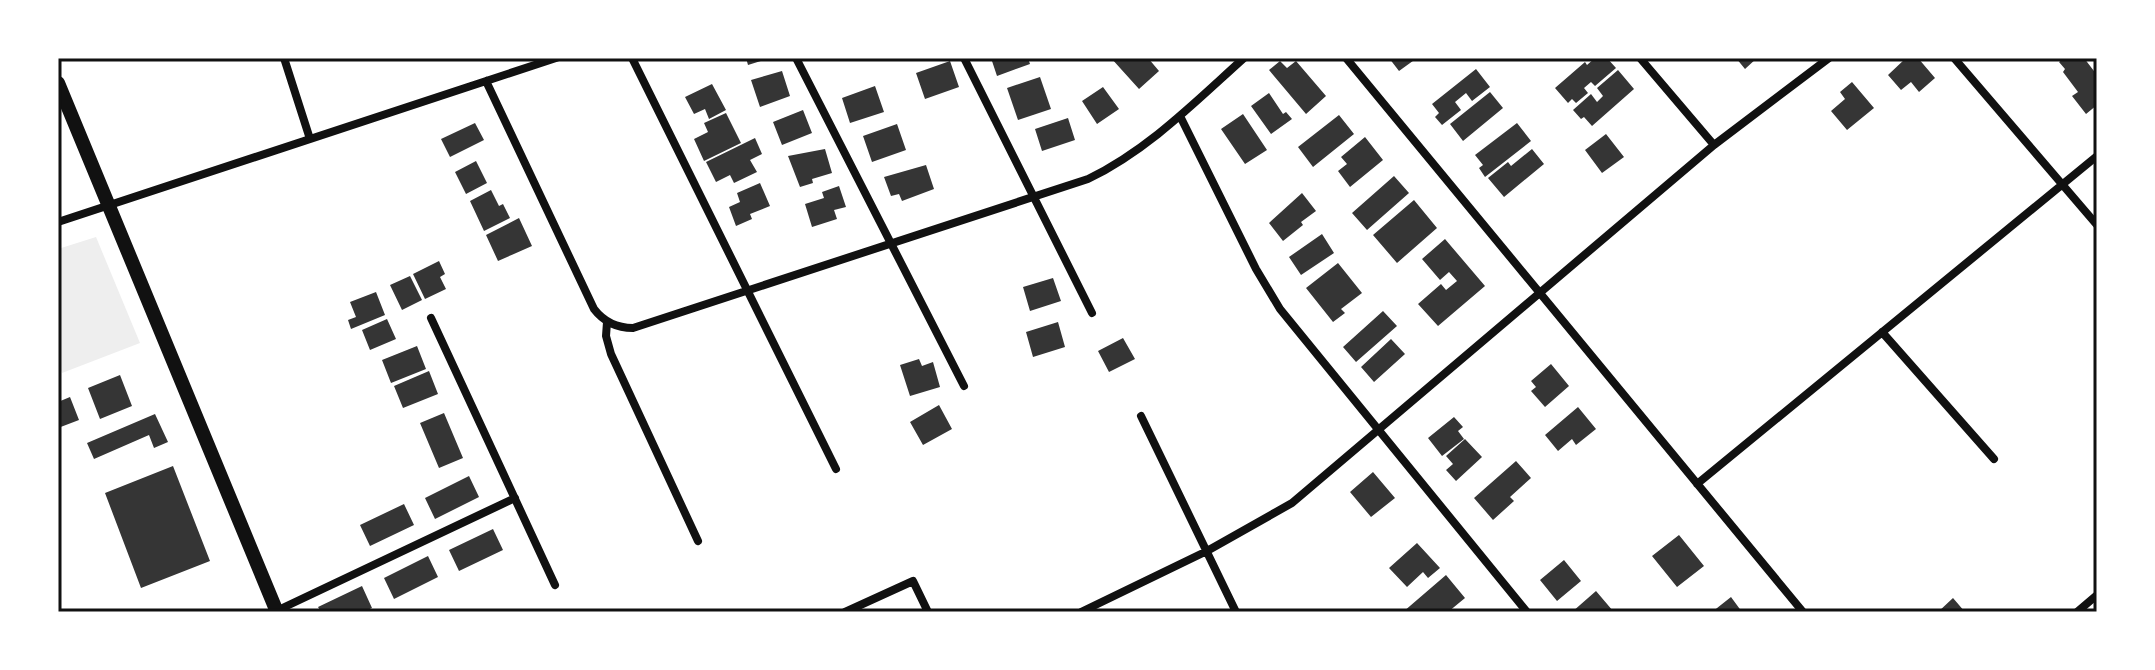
<svg xmlns="http://www.w3.org/2000/svg" width="2155" height="670" viewBox="0 0 2155 670" font-family="Rubik,sans-serif">
	<style>
		.green { fill: #eee }
		.building { fill: #353535 }
		.lines { fill: none; stroke-linecap: round; stroke-linejoin: round }
		.minor { stroke: #111; stroke-width: 8 }
		.tertiary { stroke: #111; stroke-width: 14 }
		.neatline { fill: none; stroke: #111; stroke-width: 3 }
	</style>
	<rect width="100%" height="100%" fill="#fff"/>
	<path class="green" d="M96,237L140,343L62,373L58,362V249Z"/>
	<path class="building" d="M746,58H766L767,59L748,65Z
		M991,58H1028L1030,64L997,76Z
		M1111,58H1148L1159,71L1139,89Z
		M1389,58H1417L1399,71Z
		M1595,58H1607L1616,68L1595,86L1591,82L1584,88L1588,93L1576,103L1572,99L1568,103L1555,88L1585,62L1587,65Z
		M1736,58H1757L1745,69Z
		M1906,58H1918L1935,78L1919,92L1911,82L1901,90L1888,75Z
		M2064,58H2084L2097,75V105L2086,114L2072,96L2078,92L2063,72L2065,69L2059,62Z
		M950,61L959,87L925,99L916,73Z
		M1280,61L1287,68L1296,61L1326,96L1306,114L1269,70Z
		M1476,69L1490,87L1472,101L1466,93L1455,102L1461,110L1442,125L1435,117L1439,113L1432,104Z
		M1618,70L1634,89L1592,126L1584,117L1581,119L1573,110L1591,94L1597,102L1603,96L1597,88Z
		M782,71L790,96L760,107L751,80Z
		M1040,77L1051,109L1018,120L1007,88Z
		M1852,82L1874,108L1847,130L1831,111L1845,99L1840,92Z
		M712,84L726,110L709,119L705,109L694,114L685,97Z
		M875,86L884,112L850,123L842,98Z
		M1103,87L1119,109L1097,124L1082,101Z
		M1490,92L1503,108L1463,141L1450,124Z
		M1269,93L1283,114L1286,112L1292,119L1271,134L1251,106Z
		M803,110L812,133L782,145L773,122Z
		M726,113L741,143L704,161L694,139L708,132L704,123Z
		M1243,114L1267,150L1245,164L1221,129Z
		M1339,115L1354,134L1313,167L1298,147Z
		M1068,118L1075,140L1042,151L1035,129Z
		M475,123L484,140L450,157L441,139Z
		M1517,123L1531,141L1485,177L1479,168L1483,165L1475,155Z
		M897,124L906,150L872,162L863,136Z
		M1606,134L1624,157L1602,173L1585,150Z
		M1365,137L1383,160L1350,187L1338,171L1347,164L1341,157Z
		M755,138L762,154L750,160L757,172L734,183L730,175L716,182L706,162Z
		M825,149L832,173L812,179L813,183L800,187L788,156Z
		M1532,149L1544,164L1504,197L1488,178L1508,162L1511,166Z
		M476,161L487,183L466,194L455,172Z
		M926,165L934,189L902,201L899,194L891,196L884,177Z
		M1394,176L1409,193L1367,230L1352,213Z
		M760,183L770,206L750,214L752,219L736,226L729,207L740,202L737,193Z
		M839,186L846,207L834,210L837,219L812,227L805,204L824,198L822,192Z
		M491,190L499,206L503,204L510,218L484,231L470,201Z
		M1302,193L1316,211L1301,222L1303,225L1283,241L1269,223Z
		M1414,200L1437,228L1397,263L1373,235Z
		M519,218L532,246L498,261L486,235Z
		M1322,234L1334,253L1301,275L1289,257Z
		M1445,239L1485,286L1438,326L1418,304L1441,284L1446,290L1457,281L1449,272L1440,280L1422,259Z
		M439,261L445,274L440,277L446,289L425,299L413,274Z
		M1338,263L1362,293L1341,309L1345,313L1333,322L1306,288Z
		M410,276L422,300L402,310L390,285Z
		M1053,278L1061,301L1030,311L1023,287Z
		M376,292L385,315L351,329L348,320L356,317L350,302Z
		M1383,311L1397,326L1356,362L1343,347Z
		M387,319L396,339L370,350L362,330Z
		M1058,322L1065,347L1033,357L1026,332Z
		M1123,338L1135,359L1109,372L1098,351Z
		M1391,339L1405,354L1374,382L1361,367Z
		M417,346L426,369L391,383L382,360Z
		M919,359L922,366L933,362L940,387L910,396L900,365Z
		M1551,364L1569,386L1545,407L1531,391L1536,387L1531,381Z
		M429,371L438,394L403,408L394,386Z
		M120,375L132,406L100,419L88,388Z
		M70,397L79,420L58,428V402Z
		M939,405L952,429L923,445L910,422Z
		M1578,407L1596,429L1576,445L1572,439L1558,451L1545,435Z
		M444,413L463,458L439,468L420,423Z
		M155,414L168,442L154,448L149,435L94,459L87,443Z
		M1454,417L1463,427L1458,431L1464,439L1442,456L1428,438Z
		M1465,439L1482,457L1456,481L1446,470L1453,464L1446,456Z
		M1516,461L1531,478L1510,497L1514,501L1493,520L1474,498Z
		M173,466L210,561L141,588L105,493Z
		M1373,472L1395,498L1371,517L1350,492Z
		M469,476L479,497L435,519L425,498Z
		M404,504L414,525L370,546L360,525Z
		M493,529L503,550L459,571L449,550Z
		M1679,535L1704,566L1677,587L1652,556Z
		M1417,543L1440,568L1428,578L1423,572L1407,587L1389,568Z
		M428,556L438,577L394,599L384,578Z
		M1564,560L1581,581L1557,601L1540,580Z
		M1446,575L1465,598L1448,612H1403Z
		M362,586L372,608L363,612H321L318,607Z
		M1596,591L1613,611L1611,612H1572Z
		M1731,597L1742,612H1712Z
		M1953,598L1965,612H1938Z"/>
	<g class="lines">
		<path class="minor" d="M284,58L310,139
			M632,58L836,469
			M796,58L964,386
			M964,58L1092,313
			M1346,58L1803,612
			M1640,58L1714,145
			M1954,58L2097,225
			M486,81L594,309C604,322 616,328 633,328L1088,179C1148,150 1195,102 1244,58
			M1180,116L1256,269L1280,309L1527,612
			M58,222L556,58
			M431,318L555,585
			M607,322L606,336L611,354L698,541
			M1882,332L1994,459
			M1141,416L1236,612
			M1697,484L2097,156
			M274,612L515,498
			M845,612L913,581L928,612
			M1081,612L1207,551L1292,503L1714,145L1829,58
			M2077,612L2097,595"/>
		<path class="tertiary" d="M58,83L277,612"/>
	</g>
	<rect width="2155" height="670" fill="none" stroke="#ffffff" stroke-width="120"/>
	<rect x="60" y="60" width="2035" height="550" class="neatline"/>
</svg>
